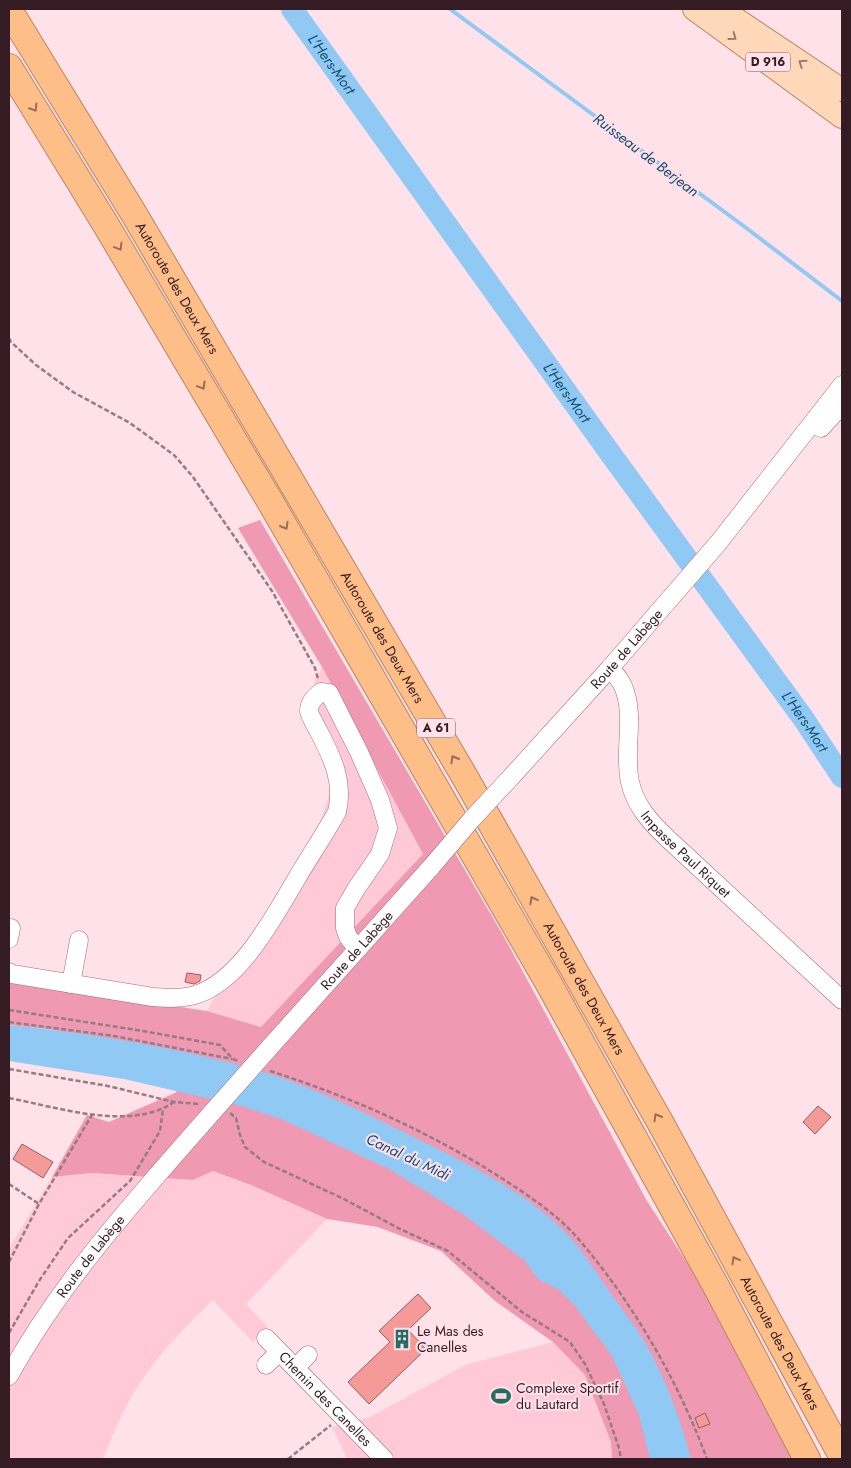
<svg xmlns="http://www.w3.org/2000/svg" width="851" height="1468" viewBox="0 0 851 1468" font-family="Jost,sans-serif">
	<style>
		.green { fill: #ffc9d8 }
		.forest { fill: #ef99b2 }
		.water { fill: #8fc9f4 }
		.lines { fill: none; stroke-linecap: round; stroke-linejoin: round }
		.stream { stroke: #8fc9f4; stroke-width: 4 }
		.river { stroke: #8fc9f4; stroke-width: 22 }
		.building { fill: #f49a99; stroke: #9b5c5c }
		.minor-casing { stroke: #a7697b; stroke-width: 19 }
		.major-casing { stroke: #b88565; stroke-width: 24 }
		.highway-casing { stroke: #b88565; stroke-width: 28 }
		.path { stroke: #967b83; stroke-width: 2.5; stroke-dasharray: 5 2.5; stroke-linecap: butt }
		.minor { stroke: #fff; stroke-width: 18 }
		.major { stroke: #fed8b8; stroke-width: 22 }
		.highway { stroke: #febe88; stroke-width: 26 }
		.minor-bridge-casing { stroke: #a7697b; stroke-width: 19; stroke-linecap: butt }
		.minor-bridge { stroke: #fff; stroke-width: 18 }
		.oneway { stroke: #9a7a6e }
		.oneway2 { stroke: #9a6d56 }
		.labels { text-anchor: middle; stroke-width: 4; stroke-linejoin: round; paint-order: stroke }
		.shield { fill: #fee1e9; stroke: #71575f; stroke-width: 1 }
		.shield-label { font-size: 12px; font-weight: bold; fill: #351c24 }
		.street-label { font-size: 14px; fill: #351c24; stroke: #fee1e9 }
		.poi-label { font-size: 14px; fill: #351c24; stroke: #fee1e9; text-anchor: start }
		.water-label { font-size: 15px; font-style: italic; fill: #154e72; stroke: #fee1e9 }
	</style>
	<rect width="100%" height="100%" fill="#fee1e9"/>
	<path class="green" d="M322,667L423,854L261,1027L207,1011L234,960L272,904L322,818L332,786L308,697Z
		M213,1171L251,1185L327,1219L246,1304L268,1328L253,1342L213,1300C187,1325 162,1350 142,1380C125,1404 114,1432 103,1459H9V1249L52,1177L92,1173L193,1180Z
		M553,1342L585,1375L611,1442L612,1459H347L332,1427L370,1417L465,1365Z"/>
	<path class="forest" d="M260,520L503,935L647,1201L734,1335L793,1459H612L611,1442L585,1375L553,1342L495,1301L441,1251L378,1227L327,1219L251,1185L213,1171L193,1180L92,1173L52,1177L87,1115L109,1122L177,1092L105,1039L47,1029L9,1025V983L76,991L207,1011L261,1027L423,854L322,667L238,528Z"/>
	<path class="water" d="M9,1025C97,1034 197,1050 282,1078C331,1095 377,1119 424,1142C474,1167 523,1191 563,1230C581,1247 596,1272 610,1292C622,1310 637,1327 647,1346C667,1382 681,1420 691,1459H650L639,1415L612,1356L575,1306L559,1290L538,1279L524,1260L464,1215L389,1169L281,1119L241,1106L124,1079L9,1061Z"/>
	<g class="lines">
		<path class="stream" d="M450,9L749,230L842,301"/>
		<path class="river" id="s1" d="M292,9L610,453L803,718L842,777"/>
	</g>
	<path class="building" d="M187,973L201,975L200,981L194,984L185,982Z
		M818,1106L831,1117L815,1134L803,1122Z
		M22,1144L53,1162L43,1178L13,1159Z
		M418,1294L431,1308L408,1330L426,1349L369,1404L348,1382L390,1342L379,1331Z
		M705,1413L710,1424L699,1428L695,1418Z"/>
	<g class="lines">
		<defs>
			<g id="minor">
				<path d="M821,428L842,405"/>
				<path id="s2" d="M610,668C615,674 620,679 623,686C636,716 623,751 630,782C635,805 650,822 667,838L842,1000"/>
				<path id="s3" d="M512,776L610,668L719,542L842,385"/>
				<path d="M9,939L11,928"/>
				<path d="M9,972L12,974L153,997C167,998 182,999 195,995C241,981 274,916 297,878C310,856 324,835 337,812C344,782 333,759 319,732C316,726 310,717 309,711C309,702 315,697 321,692L329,693L359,752L380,800L388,828L380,854L356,889L345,908V928L348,937L358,949"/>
				<path d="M71,984L79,940"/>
				<path id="s4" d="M270,1047L432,866"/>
				<path id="s5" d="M266,1338L384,1459"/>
				<path d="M266,1365L279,1352"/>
				<path d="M295,1368L308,1355"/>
				<path id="s6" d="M9,1376C61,1282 131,1205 201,1125"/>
			</g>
			<path id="major" d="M694,9L842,117
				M721,9L842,90"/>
			<g id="highway">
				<path id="s7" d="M9,10L134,214L466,779L660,1122L842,1456"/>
				<path d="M9,67L106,225L271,503L549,984L717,1288L807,1459"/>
			</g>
		</defs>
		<use href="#minor" class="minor-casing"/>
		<use href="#major" class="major-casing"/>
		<use href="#highway" class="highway-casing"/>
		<path class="path" d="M9,338L11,342L36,365L73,392L130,423L174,455L193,477L272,591L315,668L318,679
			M9,1010L143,1031L220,1045L233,1059L238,1061
			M9,1022L114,1036L232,1059
			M9,1069L108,1086L174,1102L199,1104
			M270,1071C345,1095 416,1126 484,1167C511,1184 540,1202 564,1224C581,1240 594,1258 608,1276C649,1332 683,1394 707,1459
			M9,1098C57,1107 130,1132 174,1102
			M230,1113L236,1118L240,1135L245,1147L264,1162L342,1198L400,1229L448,1251L522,1312L570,1342L585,1364L604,1404L619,1448L621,1459
			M9,1184L39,1204
			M9,1262L39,1204L92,1115
			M9,1333L39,1281L68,1238L130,1181L160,1131L163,1109
			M288,1459L331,1425"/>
		<use href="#minor" class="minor"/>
		<use href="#major" class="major"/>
		<use href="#highway" class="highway"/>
		<defs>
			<path id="minor-bridge" d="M432,866L472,819L512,776
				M201,1125L270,1047"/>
		</defs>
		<use href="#minor-bridge" class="minor-bridge-casing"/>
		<use href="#minor-bridge" class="minor-bridge"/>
	</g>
	<defs><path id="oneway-chevron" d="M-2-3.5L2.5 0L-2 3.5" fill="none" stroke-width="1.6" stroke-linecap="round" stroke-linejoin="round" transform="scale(1.25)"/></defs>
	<g class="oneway">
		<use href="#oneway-chevron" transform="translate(733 37) rotate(36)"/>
		<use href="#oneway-chevron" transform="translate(802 63) rotate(-146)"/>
	</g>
	<g class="oneway2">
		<use href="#oneway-chevron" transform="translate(34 108) rotate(58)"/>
		<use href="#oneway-chevron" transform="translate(119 247) rotate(59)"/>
		<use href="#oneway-chevron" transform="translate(202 386) rotate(59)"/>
		<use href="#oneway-chevron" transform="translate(285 526) rotate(60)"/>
		<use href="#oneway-chevron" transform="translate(454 759) rotate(-120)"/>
		<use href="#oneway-chevron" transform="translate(533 900) rotate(-119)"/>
		<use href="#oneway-chevron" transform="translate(657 1117) rotate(-120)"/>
		<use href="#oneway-chevron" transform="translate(735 1260) rotate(-119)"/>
	</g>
	<defs>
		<symbol id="building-bare" viewBox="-9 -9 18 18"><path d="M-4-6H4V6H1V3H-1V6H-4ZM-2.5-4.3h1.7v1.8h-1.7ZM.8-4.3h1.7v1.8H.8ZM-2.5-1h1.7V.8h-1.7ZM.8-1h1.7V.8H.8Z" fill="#266c61" stroke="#fee1e9" stroke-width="2.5" paint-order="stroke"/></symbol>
		<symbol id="stadium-bare" viewBox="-9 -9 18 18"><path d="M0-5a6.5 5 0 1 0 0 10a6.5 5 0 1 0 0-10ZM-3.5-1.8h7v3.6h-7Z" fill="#266c61" stroke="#fee1e9" stroke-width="2.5" paint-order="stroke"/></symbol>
	</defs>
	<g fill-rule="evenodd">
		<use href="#building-bare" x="388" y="1325" width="28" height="28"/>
		<use href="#stadium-bare" x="487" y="1382" width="28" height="28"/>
	</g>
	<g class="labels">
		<g class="shield">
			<rect x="745.5" y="52.5" width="45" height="19" rx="4"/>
			<rect x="417" y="718.5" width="38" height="19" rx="4"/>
		</g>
		<g class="shield-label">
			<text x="768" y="66">D 916</text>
			<text x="436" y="732">A 61</text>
		</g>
		<g class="street-label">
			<text dy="5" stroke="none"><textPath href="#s7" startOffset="325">Autoroute des Deux Mers</textPath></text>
			<text dy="5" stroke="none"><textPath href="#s7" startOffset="730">Autoroute des Deux Mers</textPath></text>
			<text dy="5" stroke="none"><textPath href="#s3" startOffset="171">Route de Labège</textPath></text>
			<text dy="5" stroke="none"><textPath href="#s2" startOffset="212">Impasse Paul Riquet</textPath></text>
			<text dy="5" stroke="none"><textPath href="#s4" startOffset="130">Route de Labège</textPath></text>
			<text dy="5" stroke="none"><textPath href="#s7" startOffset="1135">Autoroute des Deux Mers</textPath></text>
			<text dy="5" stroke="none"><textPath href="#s6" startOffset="145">Route de Labège</textPath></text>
			<text dy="5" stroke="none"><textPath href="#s7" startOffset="1540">Autoroute des Deux Mers</textPath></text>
			<text dy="5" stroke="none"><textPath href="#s5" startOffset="85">Chemin des Canelles</textPath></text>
		</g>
		<g class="poi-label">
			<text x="417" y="1336">Le Mas des<tspan x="417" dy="16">Canelles</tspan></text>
			<text x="516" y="1393">Complexe Sportif<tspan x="516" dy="16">du Lautard</tspan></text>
		</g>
		<g class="water-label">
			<text dy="5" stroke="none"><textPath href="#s1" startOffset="68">L'Hers-Mort</textPath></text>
			<text transform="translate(646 155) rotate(37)" y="5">Ruisseau de Berjean</text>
			<text dy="5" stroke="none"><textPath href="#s1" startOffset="472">L'Hers-Mort</textPath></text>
			<text dy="5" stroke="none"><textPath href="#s1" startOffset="878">L'Hers-Mort</textPath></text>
			<text transform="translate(408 1157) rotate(25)" y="5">Canal du Midi</text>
		</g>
	</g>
	<rect width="851" height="1468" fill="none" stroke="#351c24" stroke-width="20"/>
</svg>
